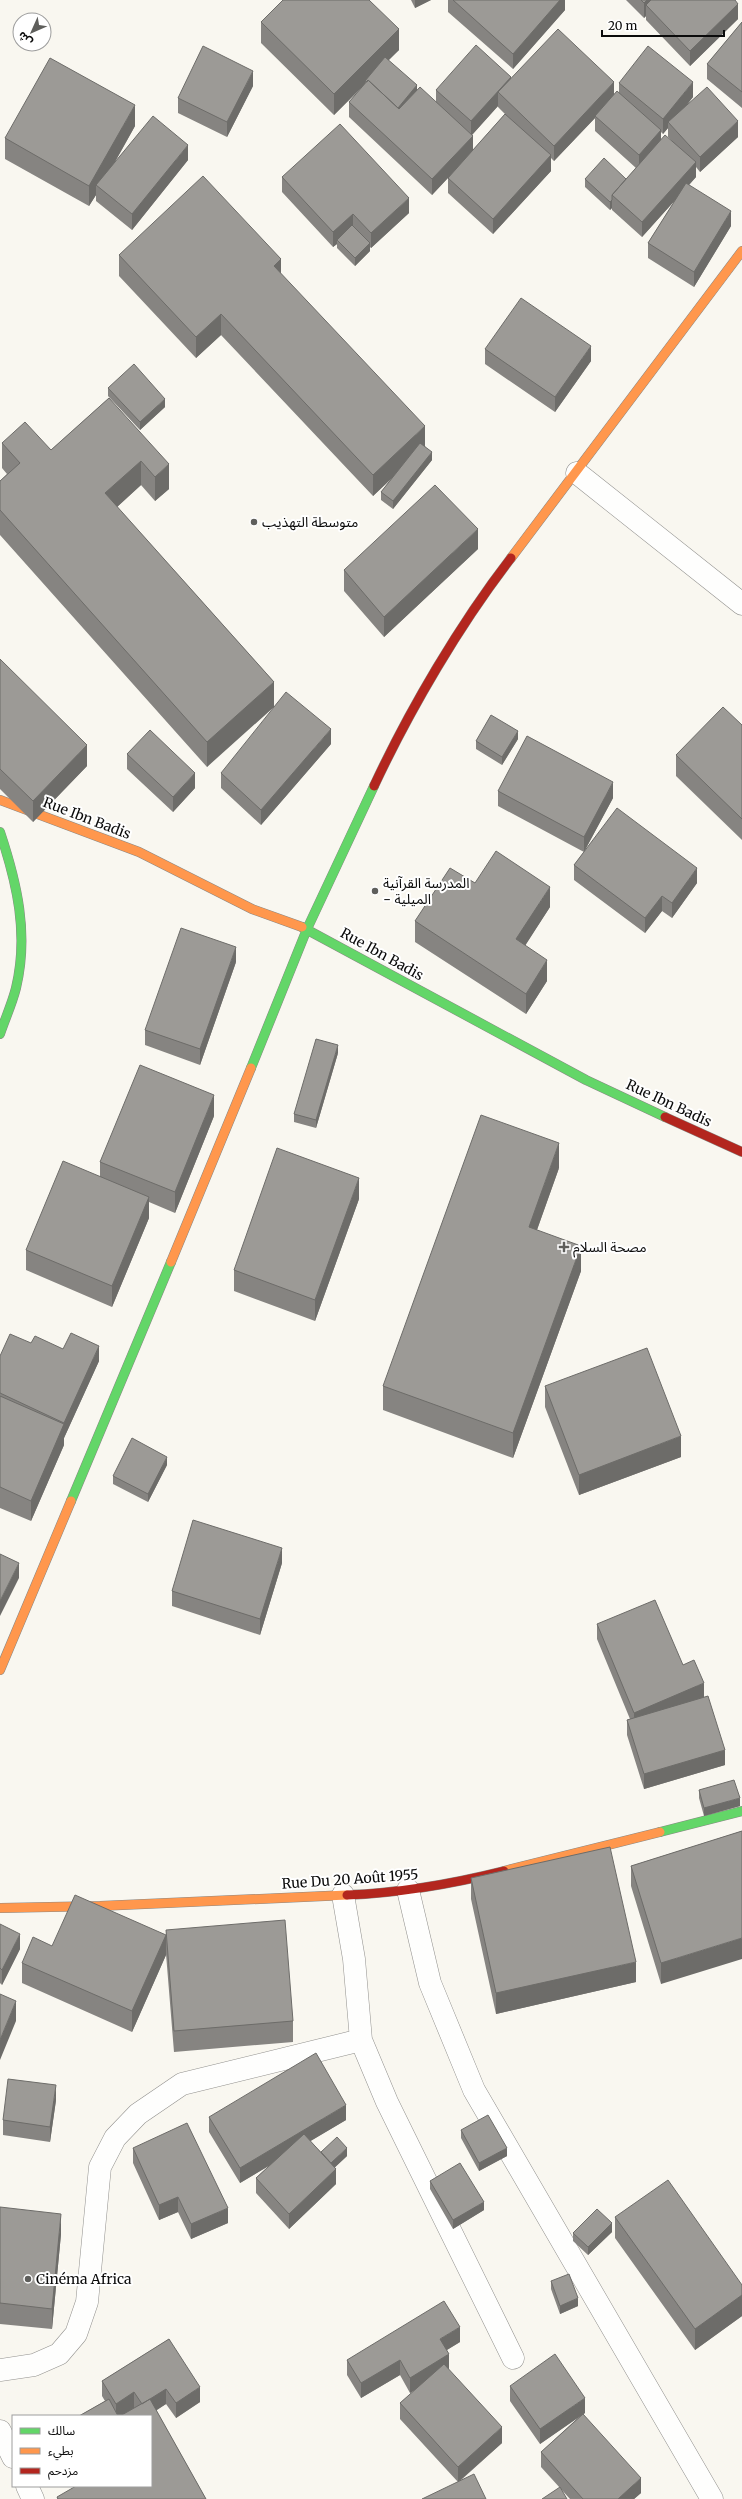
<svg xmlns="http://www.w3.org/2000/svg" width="742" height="2499" viewBox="0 0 742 2499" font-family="Merriweather,'Noto Sans Arabic',serif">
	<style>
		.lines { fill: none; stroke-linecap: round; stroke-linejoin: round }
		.street-casing { stroke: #92918e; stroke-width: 23 }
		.fast-casing { stroke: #898885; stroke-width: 10 }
		.slow-casing { stroke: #898885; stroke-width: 10 }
		.jam-casing { stroke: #898885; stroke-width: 10 }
		.street { stroke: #fefefd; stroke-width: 22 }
		.fast { stroke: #63d668; stroke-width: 9 }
		.slow { stroke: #ff974d; stroke-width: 9 }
		.jam { stroke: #b3261e; stroke-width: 9 }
		.wall { fill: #868481; fill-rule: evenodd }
		.shaded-wall { fill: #6d6c69 }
		.building { fill: #9c9a96; stroke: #6d6c69 }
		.poi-dot { fill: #5e5e5b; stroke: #fff; stroke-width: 1.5 }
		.labels { text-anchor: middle; stroke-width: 4; stroke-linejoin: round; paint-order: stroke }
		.poi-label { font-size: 14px; fill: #0b0b0b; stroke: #fff; text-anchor: start }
		.street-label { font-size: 14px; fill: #0b0b0b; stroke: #fff }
	</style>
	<rect width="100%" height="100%" fill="#f9f7f0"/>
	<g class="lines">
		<defs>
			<path id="street" d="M577,473L742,604
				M408,1890L430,1983L474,2090L712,2499
				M343,1895L354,1959L361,2040L387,2102L513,2358
				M0,2370L34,2365L59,2354L76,2334L87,2302L100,2167L115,2138L138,2114L182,2084L361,2040
				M0,2431L13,2457
				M27,2486L33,2499"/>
			<path id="fast" d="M0,832C17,883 29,934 16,988C12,1004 5,1019 0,1034
				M302,927L586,1080L665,1117
				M251,1068L307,929L374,786
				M71,1501L171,1262
				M660,1832L742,1811"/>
			<path id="slow" d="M511,558L742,251
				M0,800L139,852L252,909L302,927
				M171,1262L251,1068
				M0,1670L71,1501
				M504,1871L660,1832
				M0,1908L100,1906L347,1895"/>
			<path id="jam" d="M374,786C410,709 460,624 511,558
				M665,1117L742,1152
				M347,1895C400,1893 452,1884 504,1871"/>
		</defs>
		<use href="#street" class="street-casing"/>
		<use href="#fast" class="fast-casing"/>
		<use href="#slow" class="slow-casing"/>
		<use href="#jam" class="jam-casing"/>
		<use href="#street" class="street"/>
		<use href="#fast" class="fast"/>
		<use href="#slow" class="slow"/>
		<use href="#jam" class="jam"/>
	</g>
	<path class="wall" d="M411,0H431L415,8Z
		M448,0H565V10L513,69L448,12Z
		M626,0H735L738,19L690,66L646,20V16L644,18Z
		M261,22L399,50L388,60L417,90L436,102V90L511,79L614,94L619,92V83L693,97L685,107L738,137L700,172L696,167V177L689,185L731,226L694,287L648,258V243L676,199L642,237L612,210V208L610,210L585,187V179H626L636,168L595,131V118L554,161L551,158V171L493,234L448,193V178L432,195L349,117V102L365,84L334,115L261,43ZM498,106V107L505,114L473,150L472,135ZM668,128V137L672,141L661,140V132L663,134Z
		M742,22V108L707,79V64Z
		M253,86L227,137L178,113V98Z
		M135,126L114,164L188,160L132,230L96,201V195L89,206L5,159V138Z
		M282,177L409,213L371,248L370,247V251L355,266L337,248V244L333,247L282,192Z
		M119,255L281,274L425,446L432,460L393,509L381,500V492L392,478L373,496L221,335L196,358L119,276Z
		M485,349L591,361L555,412L485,364Z
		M108,388L165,407L140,430L108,396Z
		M109,398L169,489L155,501L141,485L117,507L274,682L207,767L0,535V481L7,474L2,468V443L51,450Z
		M478,549L384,637L344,591V570Z
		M0,659L87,766L33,822L0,789Z
		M742,725V840L676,776V755Z
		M518,739L502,765L476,749V741Z
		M331,744L261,825L221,788V773Z
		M127,754L195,788L173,812L127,769Z
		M498,791L613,798L585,850L697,883L672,918L662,911L645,933L574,880V865L584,852L498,806Z
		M475,883L550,907L525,945L547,981L526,1014L415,942V921Z
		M236,962L200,1065L145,1045V1030Z
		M338,1053L316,1128L294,1122V1114Z
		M214,1116L175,1213L149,1202V1218L112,1307L26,1270V1250L100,1177V1162Z
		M559,1168L537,1230L581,1271L513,1458L383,1410V1386Z
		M359,1199L315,1321L234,1291V1270Z
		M31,1343L63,1349L99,1361L64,1438V1445L31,1521L0,1508V1356Z
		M545,1386L681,1457L579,1495L545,1407Z
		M167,1465L148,1502L113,1484V1476Z
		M282,1563L260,1635L172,1606V1591Z
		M597,1624L683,1665L704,1697L725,1765L644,1789L627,1735V1720L630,1719L597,1639Z
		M699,1790L740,1806L704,1816L699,1798Z
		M742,1831L661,1984L631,1886V1866Z
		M471,1878L636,1982L496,2014L471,1899Z
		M0,1924L20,1949L2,1985L0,1983Z
		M166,1930L293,2021V2042L174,2052L166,1954V1955L132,2032L22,1983V1963L52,1946L166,1935Z
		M56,2100L50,2142L3,2135V2120Z
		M209,2117L346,2120L310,2141L321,2152L347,2156L335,2167L336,2184L289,2229L256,2193V2178L270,2165L240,2183L209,2132Z
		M461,2130L507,2156L479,2171L461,2138Z
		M133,2148L228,2223L191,2239L178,2212L159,2220L133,2163Z
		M430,2181L484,2210L453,2229L430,2189Z
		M0,2207L61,2234L52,2329L0,2324Z
		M615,2217L742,2285V2316L695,2350L615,2238Z
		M612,2232L588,2255L573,2241V2233Z
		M551,2281L578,2306L560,2314L551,2289Z
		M169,2339L200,2402L176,2418L166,2404L156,2410L206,2499H57V2497L151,2486L79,2416L105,2401L102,2396V2381Z
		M460,2342L447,2350L448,2369L502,2443L460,2481L458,2482L400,2419V2403L416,2389L410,2393L400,2375L361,2398L347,2375V2360Z
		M510,2386L585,2413L583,2414L641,2493L634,2499H570L541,2467V2452L580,2416L540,2444L510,2401Z"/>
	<path class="shaded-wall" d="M415,0H431L415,8Z
		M560,0H565V10L513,69V54Z
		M647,0H663L646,5V16L644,18V3Z
		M738,4V19L690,66V51Z
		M399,29V50L367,82L365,81V84L334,115V94Z
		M253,71V86L227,137V122Z
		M511,77V92H498V106L471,136V121Z
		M614,82V97L595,116V118L554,161V146Z
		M693,82V97L671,125L668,122V128L663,134V119Z
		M417,85V93L398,116V108Z
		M135,105V126L100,188L96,185V195L89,206V186Z
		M738,121V137L700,172V157Z
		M661,130V145L639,170V155Z
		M473,136V151L432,195V179Z
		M188,145V160L132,230V214Z
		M551,155V171L493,234V219Z
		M696,162V177L642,237V222Z
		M409,198V213L371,248V233Z
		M612,200V208L610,210V202Z
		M731,211V226L694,287V272Z
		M353,214V229L337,240V244L333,247V232Z
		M370,243V251L355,266V258Z
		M281,259V280L274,266Z
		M221,314V335L196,358V337Z
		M591,346V361L555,412V397Z
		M165,399V407L140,430V422Z
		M425,426V447L373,496V475Z
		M432,452V460L393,509V501Z
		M141,461V485L105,518V493Z
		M169,464V489L155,501V477Z
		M478,529V549L384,637V617Z
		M274,682V707L207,767V742Z
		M331,729V744L261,825V810Z
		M518,731V739L502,765V757Z
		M87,745V766L33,822V801Z
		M195,773V788L173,812V797Z
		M613,782V798L584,852V837Z
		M697,868V883L672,918V903Z
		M550,887V907L516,960V939Z
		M662,896V911L645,933V918Z
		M236,947V962L200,1065V1049Z
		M547,960V981L526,1014V994Z
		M338,1045V1053L316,1128V1120Z
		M214,1095V1116L175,1213V1192Z
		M559,1143V1168L529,1252V1227Z
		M359,1178V1199L315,1321V1300Z
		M149,1197V1218L112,1307V1286Z
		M581,1246V1271L513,1458V1433Z
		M99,1346V1361L64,1438V1423Z
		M64,1424V1445L31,1521V1501Z
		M681,1436V1457L579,1495V1475Z
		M167,1457V1465L148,1502V1494Z
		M282,1548V1563L260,1635V1619Z
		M19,1563V1578L0,1616V1601Z
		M704,1683V1698L634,1728V1713Z
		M725,1750V1765L644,1789V1774Z
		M740,1798V1806L704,1816V1808Z
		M20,1934V1949L2,1985V1970Z
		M166,1935V1955L132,2032V2011Z
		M742,1938V1959L661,1984V1963Z
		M636,1962V1982L496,2014V1993Z
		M16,2001V2021L0,2060V2040Z
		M56,2085V2100L50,2142V2127Z
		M346,2105V2120L240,2183V2168Z
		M347,2148V2156L330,2172V2164Z
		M507,2148V2156L479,2171V2163Z
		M336,2169V2184L289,2229V2214Z
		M178,2197V2212L159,2220V2205Z
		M484,2202V2210L453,2229V2220Z
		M228,2208V2223L191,2239V2224Z
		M61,2214V2234L52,2329V2309Z
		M612,2223V2232L588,2255V2247Z
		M742,2295V2316L695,2350V2329Z
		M578,2298V2306L560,2314V2306Z
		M460,2327V2342L440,2354V2339Z
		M449,2354V2369L410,2393V2378Z
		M400,2360V2375L361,2398V2383Z
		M200,2387V2402L176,2418V2403Z
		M166,2389V2404L148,2416L142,2404Z
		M134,2392V2408L121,2416H116V2404Z
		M585,2398V2413L540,2444V2429Z
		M502,2427V2443L458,2482V2467Z
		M641,2478V2493L634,2499H618Z"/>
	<path class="building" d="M283,0H369L399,29L334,94L261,22Z
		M453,0H560L513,54Z
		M641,0H647L644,3Z
		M651,0H735L738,4L690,51L646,5Z
		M742,22V92L707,64Z
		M558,29L614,82L554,146L498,92Z
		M476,45L511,77L471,121L436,90Z
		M203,46L253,71L227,122L178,98Z
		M648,46L693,82L663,119L619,83Z
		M385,57L417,85L398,108L368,80L367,82L365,81Z
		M50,58L135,105L89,186L5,138Z
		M368,80L399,109L420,87L473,136L432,179L349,102Z
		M707,87L738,121L700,157L668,122Z
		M617,91L661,130L639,155L595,116Z
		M505,114L551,155L493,219L448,178Z
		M153,116L188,145L132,214L96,185Z
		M340,124L409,198L371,233L353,214L333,232L282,177Z
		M665,135L696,162L642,222L612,195Z
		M604,158L626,179L612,195V200L610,202L585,179Z
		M203,176L281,259L274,266L425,426L373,475L221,314L196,337L119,255Z
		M686,183L731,211L694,272L648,243Z
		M352,225L370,243L355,258L337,240Z
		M521,298L591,346L555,397L485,349Z
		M134,364L165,399L140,422L108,388Z
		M109,398L169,464L155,477L141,461L105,493L274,682L207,742L0,510V481L20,463L2,443L25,422L51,450Z
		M420,443L432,452L393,501L381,492Z
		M435,485L478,529L384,617L344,570Z
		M0,659L87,745L33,801L0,769Z
		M286,692L331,729L261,810L221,773Z
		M723,707L742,725V819L676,755Z
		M491,715L518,731L502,757L476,741Z
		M150,730L195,773L173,797L127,754Z
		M527,736L613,782L584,837L498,791Z
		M617,808L697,868L672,903L662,896L645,918L574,865Z
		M496,851L550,887L516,939L547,960L526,994L415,921L450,868L475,883Z
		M181,928L236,947L200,1049L145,1030Z
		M316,1039L338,1045L316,1120L294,1114Z
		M140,1065L214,1095L175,1192L100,1162Z
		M481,1115L559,1143L529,1227L581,1246L513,1433L383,1386Z
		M277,1148L359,1178L315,1300L234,1270Z
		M63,1161L149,1197L112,1286L26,1250Z
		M71,1333L99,1346L64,1423L0,1393V1356L10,1334L31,1343L35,1336L63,1349Z
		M647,1348L681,1436L579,1475L545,1386Z
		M0,1396L64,1424L31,1501L0,1487Z
		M132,1438L167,1457L148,1494L113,1476Z
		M193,1520L282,1548L260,1619L172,1591Z
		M0,1554L19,1563L0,1601Z
		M655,1600L683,1665L694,1660L704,1683L634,1713L597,1624Z
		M708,1696L725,1750L644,1774L627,1720Z
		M734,1780L740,1798L704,1808L699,1790Z
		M742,1831V1938L661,1963L631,1866Z
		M610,1847L636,1962L496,1993L471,1878Z
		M75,1895L166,1935L132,2011L22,1963L33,1937L52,1946Z
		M285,1920L293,2021L174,2031L166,1930Z
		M0,1924L20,1934L2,1970L0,1968Z
		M0,1994L16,2001L0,2040Z
		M316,2053L346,2105L240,2168L209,2117Z
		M8,2079L56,2085L50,2127L3,2120Z
		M488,2115L507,2148L479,2163L461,2130Z
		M187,2123L228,2208L191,2224L178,2197L159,2205L133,2148Z
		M304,2134L336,2169L289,2214L256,2178Z
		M337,2137L347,2148L331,2163L321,2152Z
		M460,2163L484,2202L453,2220L430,2181Z
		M668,2180L742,2285V2295L695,2329L615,2217Z
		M0,2207L61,2214L52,2309L0,2303Z
		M597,2209L612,2223L588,2247L573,2233Z
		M569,2274L578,2298L560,2306L551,2281Z
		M444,2301L460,2327L440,2339L449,2354L410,2378L400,2360L361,2383L347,2360Z
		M169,2339L200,2387L176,2403L166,2389L142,2404L134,2392L116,2404L102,2381Z
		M555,2354L585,2398L540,2429L510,2386Z
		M444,2364L502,2427L458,2467L400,2403Z
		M109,2399L118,2416H79Z
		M150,2399L206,2499H58L57,2497L76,2486H151V2416H120Z
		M583,2414L641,2478L618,2499H583L541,2452Z
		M474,2474L486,2499H422Z
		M560,2487L567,2499H542Z"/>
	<g class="poi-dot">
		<circle cx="254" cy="522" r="4"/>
		<circle cx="375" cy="891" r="4"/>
		<path d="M562 1241h4v4h4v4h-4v4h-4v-4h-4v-4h4z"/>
		<circle cx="28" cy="2279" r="4"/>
	</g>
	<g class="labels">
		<g class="poi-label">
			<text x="262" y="527">متوسطة التهذيب</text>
			<text x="383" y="888">المدرسة القرآنية<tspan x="383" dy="16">- الميلية</tspan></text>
			<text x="573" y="1252">مصحة السلام</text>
			<text x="36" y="2284">Cinéma Africa</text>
		</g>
		<g class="street-label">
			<text transform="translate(87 818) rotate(21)" y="5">Rue Ibn Badis</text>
			<text transform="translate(382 954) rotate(29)" y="5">Rue Ibn Badis</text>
			<text transform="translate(669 1103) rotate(25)" y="5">Rue Ibn Badis</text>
			<text transform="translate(350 1879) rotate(-4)" y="5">Rue Du 20 Août 1955</text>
		</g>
	</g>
	<rect x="12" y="2415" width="140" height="72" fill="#ffffff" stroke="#9d9d9d"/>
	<rect x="20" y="2428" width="20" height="6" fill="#63d668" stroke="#9d9d9d"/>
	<text x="48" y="2435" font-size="12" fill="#0b0b0b">سالك</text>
	<rect x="20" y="2448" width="20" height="6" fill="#ff974d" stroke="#9d9d9d"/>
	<text x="48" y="2455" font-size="12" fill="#0b0b0b">بطيء</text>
	<rect x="20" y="2468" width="20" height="6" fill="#b3261e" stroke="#9d9d9d"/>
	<text x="48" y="2475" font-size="12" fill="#0b0b0b">مزدحم</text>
	<g transform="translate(32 32) rotate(225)"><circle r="19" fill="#ffffff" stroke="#9d9d9d"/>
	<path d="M0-3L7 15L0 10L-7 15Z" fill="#5e5e5b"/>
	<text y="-6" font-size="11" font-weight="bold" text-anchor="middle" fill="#0b0b0b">ش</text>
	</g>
	<path d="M602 30v6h122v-6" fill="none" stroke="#0b0b0b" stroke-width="2"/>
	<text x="608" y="30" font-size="12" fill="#0b0b0b" stroke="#ffffff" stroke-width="3" paint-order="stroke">20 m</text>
</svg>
